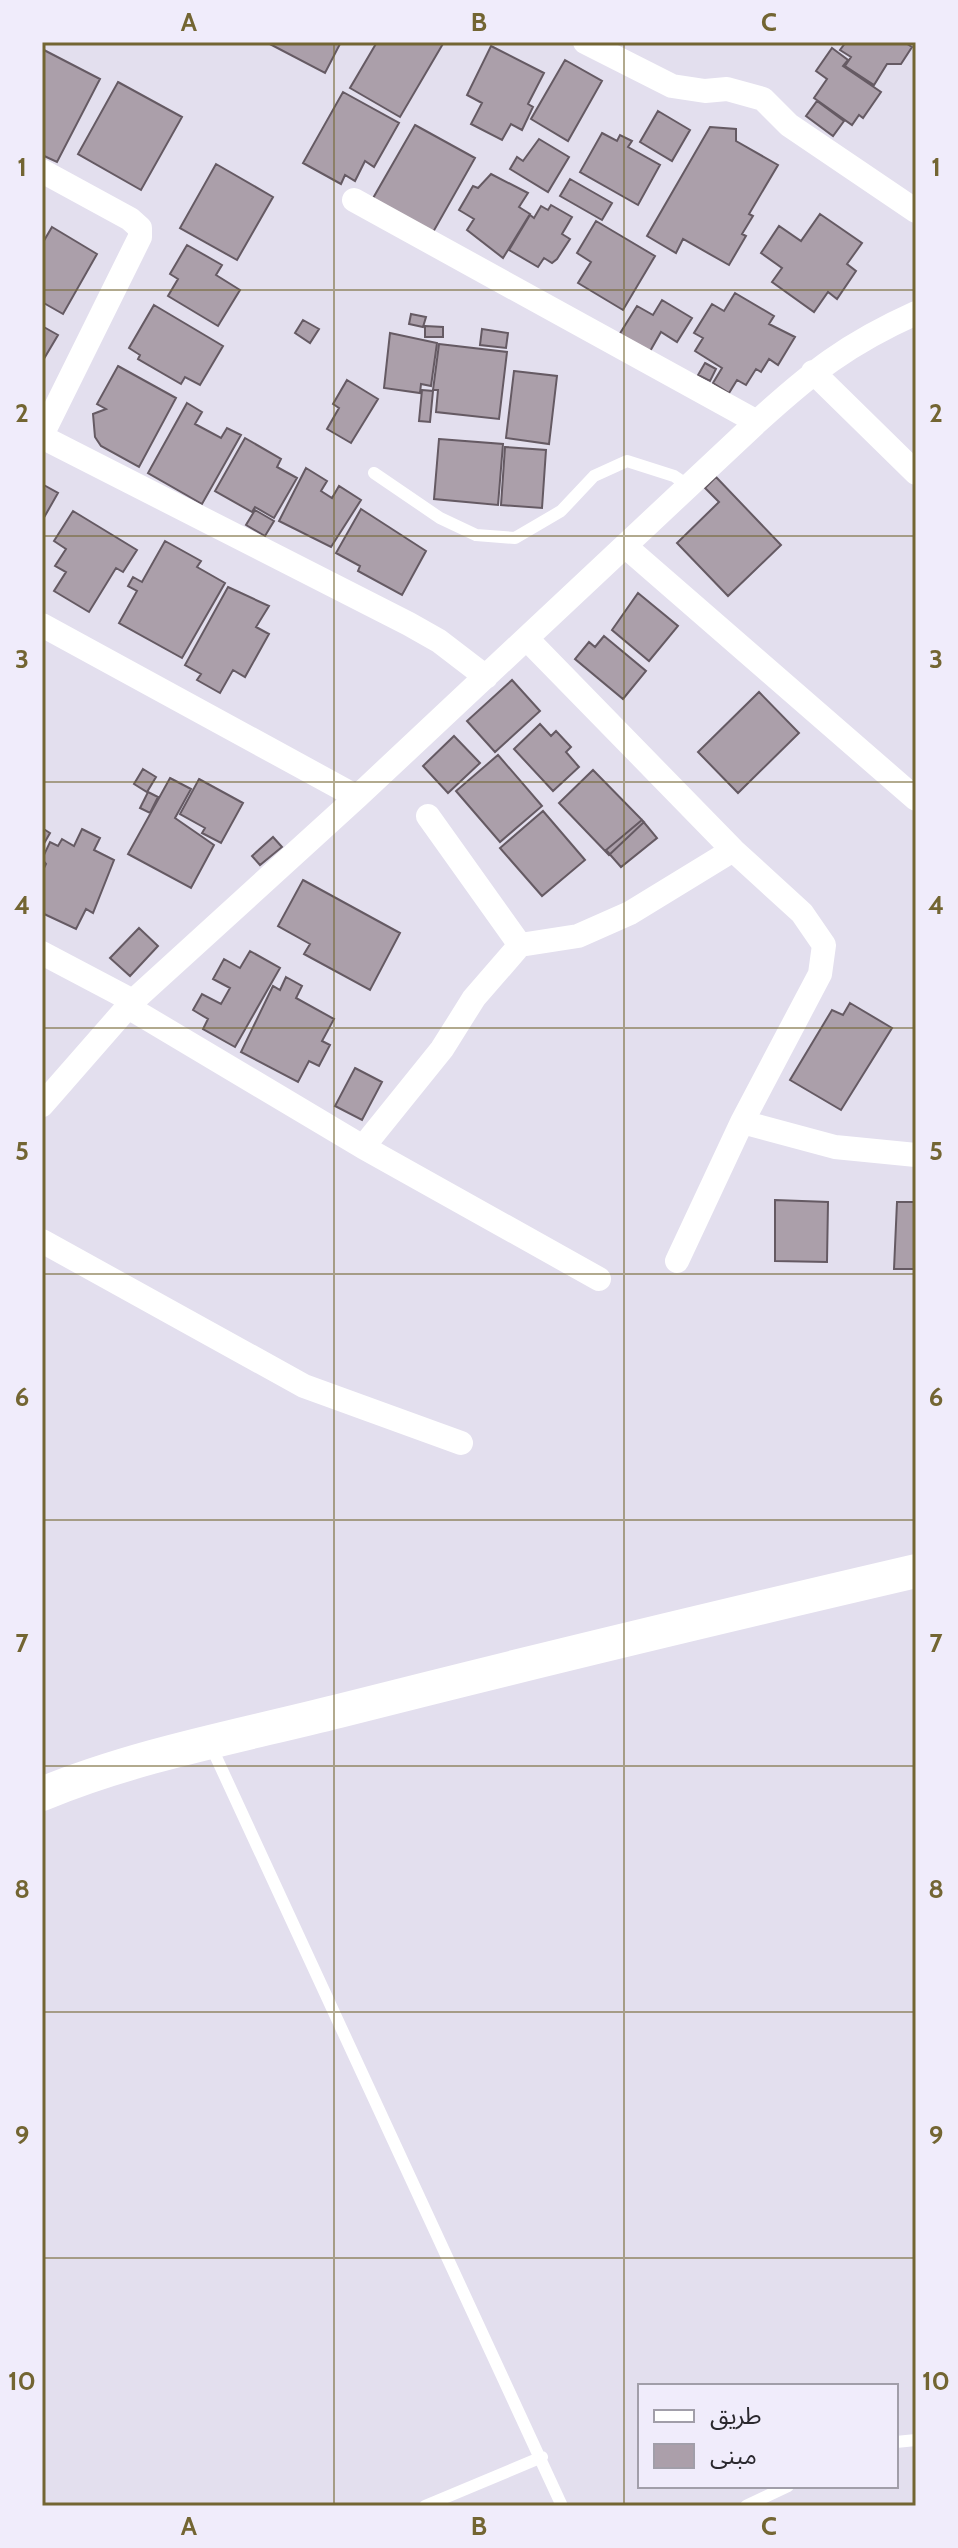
<svg xmlns="http://www.w3.org/2000/svg" width="958" height="2548" viewBox="0 0 958 2548" font-family="Cabin,'Noto Sans Arabic',sans-serif">
	<style>
		.building { fill: #ab9faa; stroke: #655a63; stroke-width: 2 }
		.lines { fill: none; stroke-linecap: round; stroke-linejoin: round }
		.lane { stroke: #fff; stroke-width: 12 }
		.street { stroke: #fff; stroke-width: 24 }
		.secondary { stroke: #fff; stroke-width: 34 }
		.grid { fill: none; stroke: #736532; stroke-width: 2; stroke-opacity: 0.55 }
		.neatline { fill: none; stroke: #736532; stroke-width: 3 }
		.grid-label { font-size: 26px; text-anchor: middle; font-weight: bold; fill: #736532 }
	</style>
	<rect width="100%" height="100%" fill="#e3dfee"/>
	<path class="building" d="M266,42H341L325,73Z
		M377,42H444L400,117L350,88Z
		M846,42H904L912,47L901,64H887L874,85L845,66L851,57L840,50Z
		M491,46L544,73L528,104L533,107L522,130L511,124L502,140L471,124L482,103L467,95Z
		M832,48L848,60L843,66L881,92L863,118L859,115L852,125L814,98L827,79L816,71Z
		M42,49L100,79L57,162L42,155Z
		M565,60L602,81L568,141L531,119Z
		M118,82L182,117L141,190L78,154Z
		M343,92L399,123L374,167L365,161L355,181L345,175L341,184L303,163Z
		M817,101L844,121L833,136L806,116Z
		M658,111L690,130L672,161L640,142Z
		M415,125L475,158L432,234L372,200Z
		M710,127L736,129V141L778,165L749,214L753,216L742,234L746,236L729,265L683,239L676,253L647,236Z
		M602,133L617,141L620,135L632,141L628,147L660,165L638,205L580,172Z
		M539,139L569,157L548,192L510,169L517,157L523,161Z
		M216,164L273,197L237,260L180,228Z
		M491,174L528,193L519,207L530,214L503,258L467,230L474,219L459,210L473,186L478,188Z
		M570,179L612,203L602,220L560,196Z
		M551,205L572,217L562,234L570,239L557,259L552,263L544,258L538,267L509,250L530,215L534,218L541,206L548,210Z
		M820,214L862,243L847,264L856,271L837,299L828,292L814,312L772,282L782,268L761,253L779,226L801,241Z
		M596,221L655,256L623,310L578,283L591,262L577,253Z
		M52,227L97,254L63,314L42,302V244Z
		M187,245L222,265L216,275L240,290L218,326L168,296L178,279L170,274Z
		M735,293L774,316L769,324L795,337L778,365L769,359L761,372L756,369L746,385L737,380L729,393L713,383L722,368L695,351L703,338L694,333L712,304L724,311Z
		M662,300L692,318L677,342L661,332L649,353L619,335L637,306L653,315Z
		M154,305L223,346L200,385L185,377L181,384L138,359L140,355L129,348Z
		M411,314L426,317L423,327L409,324Z
		M303,320L319,329L310,343L295,333Z
		M42,326L58,335L42,362Z
		M425,326L443,327V337H425Z
		M482,329L508,333L506,348L480,345Z
		M390,333L437,343L431,386L421,384L420,393L384,388Z
		M439,344L507,352L499,419L436,412L438,390H433Z
		M705,363L716,369L710,381L698,375Z
		M118,366L176,398L139,467L101,446L95,437L93,414L106,409L97,404Z
		M514,371L557,376L549,444L506,438Z
		M347,380L378,399L351,443L327,429L339,408L333,404Z
		M422,390L433,391L430,422L419,421Z
		M187,403L202,412L195,424L221,438L227,428L241,435L202,504L148,473Z
		M245,438L281,459L277,467L297,478L274,518L255,507L252,512L215,491Z
		M439,439L503,444L498,505L434,499Z
		M505,447L546,450L542,508L501,505Z
		M306,468L327,481L321,491L332,498L339,486L361,500L331,547L279,521Z
		M716,477L781,545L728,596L677,543L719,502L705,488Z
		M42,484L58,493L42,521Z
		M361,509L426,551L402,595L358,571L360,566L336,553Z
		M255,510L274,521L265,536L246,525Z
		M73,511L137,550L123,572L116,568L89,612L54,591L66,572L55,566L66,549L54,541Z
		M165,541L201,561L197,567L225,583L182,658L119,623L137,591L128,586L133,577L142,582Z
		M228,587L269,606L256,627L269,634L245,677L233,670L220,693L197,680L201,674L185,665Z
		M638,593L678,626L649,661L612,630Z
		M604,636L646,671L623,699L575,659L589,642L595,647Z
		M512,680L540,711L495,752L467,721Z
		M759,692L799,733L738,793L698,752Z
		M540,724L551,736L556,731L571,747L566,752L579,767L553,791L514,749Z
		M454,736L480,763L448,793L423,766Z
		M498,755L542,806L500,842L456,791Z
		M143,769L156,777L147,792L134,784Z
		M593,770L644,822L609,855L559,803Z
		M170,778L191,789L175,818L214,845L191,888L128,854Z
		M199,779L243,803L221,843L202,833L205,828L180,814Z
		M148,792L158,797L150,813L140,808Z
		M543,811L585,860L542,896L500,848Z
		M642,820L657,838L621,867L606,850Z
		M42,828L50,833L42,847Z
		M82,829L100,838L94,850L114,860L93,913L86,909L76,929L42,913V872L46,864L42,859L50,842L58,846L62,839L74,846Z
		M273,837L282,847L260,865L252,856Z
		M303,880L400,933L370,990L304,954L310,944L278,926Z
		M139,928L158,946L130,976L110,958Z
		M250,951L280,968L235,1047L203,1029L208,1019L193,1010L202,994L221,1004L230,988L213,979L224,959L240,968Z
		M286,977L302,986L296,998L334,1019L322,1041L330,1045L319,1066L309,1061L298,1082L241,1052L273,986L280,990Z
		M850,1003L892,1028L841,1110L790,1080L832,1010L843,1015Z
		M355,1068L382,1082L362,1120L335,1106Z
		M775,1200L828,1202L827,1262L775,1261Z
		M897,1202H916V1269H894Z"/>
	<g class="lines">
		<path class="lane" d="M374,473L440,518L476,535L515,538L561,511L594,476L627,461L674,476L689,486
			M210,1744L562,2506
			M896,2442L916,2440
			M425,2506L542,2457
			M746,2506L788,2486"/>
		<path class="street" d="M585,42L672,86L705,91L727,89L763,99L789,125L916,211
			M42,171L130,219L140,228V237L42,435
			M354,200L757,422
			M813,372L916,473
			M42,437L409,624L439,641L486,677
			M625,546L916,799
			M42,625L357,797
			M527,639L733,850L802,913L824,945L820,974L742,1122L835,1147L916,1155
			M428,816L520,945
			M42,953L133,1001
			M128,1007L363,1147L442,1049L474,998L520,945L578,936L630,913L733,850
			M42,1105L133,1001L357,797L757,422C812,372 847,344 916,313
			M363,1147L599,1279
			M42,1241L304,1386L461,1443
			M677,1261L742,1122"/>
		<path class="secondary" d="M42,1794C136,1755 240,1736 339,1711C531,1662 723,1616 916,1571"/>
	</g>
	<path class="grid" d="M334,42V2506M624,42V2506M42,290H916M42,536H916M42,782H916M42,1028H916M42,1274H916M42,1520H916M42,1766H916M42,2012H916M42,2258H916"/>
	<rect width="958" height="2548" fill="none" stroke="#f0ecfb" stroke-width="88"/>
	<rect x="638" y="2384" width="260" height="104" fill="#f0ecfb" stroke="#a19ea9" stroke-width="2"/>
	<rect x="654" y="2410" width="40" height="12" fill="#ffffff" stroke="#a19ea9" stroke-width="2"/>
	<text x="710" y="2424" font-size="24" fill="#2a282e">طريق</text>
	<rect x="654" y="2444" width="40" height="24" fill="#ab9faa" stroke="#a19ea9" stroke-width="2"/>
	<text x="710" y="2464" font-size="24" fill="#2a282e">مبنى</text>
	<rect x="44" y="44" width="870" height="2460" class="neatline"/>
	<g class="grid-label">
		<text x="189" y="31">A</text>
		<text x="479" y="31">B</text>
		<text x="769" y="31">C</text>
		<text x="22" y="176">1</text>
		<text x="936" y="176">1</text>
		<text x="22" y="422">2</text>
		<text x="936" y="422">2</text>
		<text x="22" y="668">3</text>
		<text x="936" y="668">3</text>
		<text x="22" y="914">4</text>
		<text x="936" y="914">4</text>
		<text x="22" y="1160">5</text>
		<text x="936" y="1160">5</text>
		<text x="22" y="1406">6</text>
		<text x="936" y="1406">6</text>
		<text x="22" y="1652">7</text>
		<text x="936" y="1652">7</text>
		<text x="22" y="1898">8</text>
		<text x="936" y="1898">8</text>
		<text x="22" y="2144">9</text>
		<text x="936" y="2144">9</text>
		<text x="22" y="2390">10</text>
		<text x="936" y="2390">10</text>
		<text x="189" y="2535">A</text>
		<text x="479" y="2535">B</text>
		<text x="769" y="2535">C</text>
	</g>
</svg>
